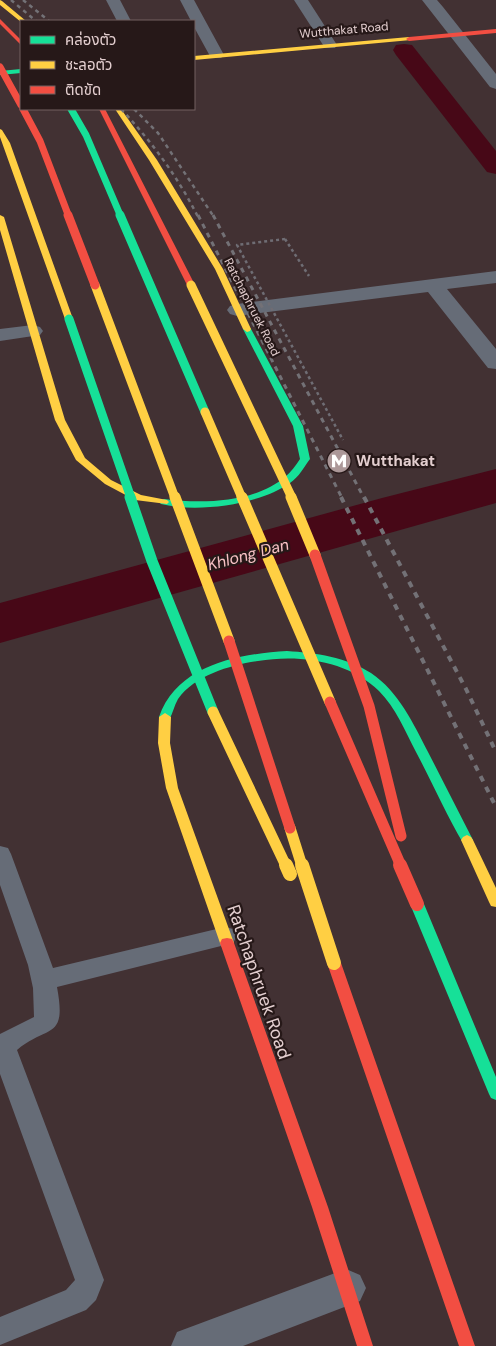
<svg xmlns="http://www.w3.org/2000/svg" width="496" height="1346" viewBox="0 0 496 1346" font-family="'DM Sans','Noto Sans Thai',sans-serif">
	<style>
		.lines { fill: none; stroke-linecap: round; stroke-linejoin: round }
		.canal { fill: #470817; fill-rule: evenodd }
		.river { fill: #470817; fill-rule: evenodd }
		.path { stroke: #6f6d74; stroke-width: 2.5; stroke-dasharray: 3 3; stroke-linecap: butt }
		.lane { fill: #666c77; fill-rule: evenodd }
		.street { fill: #666c77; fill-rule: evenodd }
		.fast { fill: #16e098; fill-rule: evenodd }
		.slow { fill: #ffcf43; fill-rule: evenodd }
		.jam { fill: #f24e42; fill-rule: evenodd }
		.rail-far2 { stroke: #737176; stroke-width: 2.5; stroke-dasharray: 4 4; stroke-linecap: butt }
		.rail-far1 { stroke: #737176; stroke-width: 3; stroke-dasharray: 5 5; stroke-linecap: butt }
		.rail { stroke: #737176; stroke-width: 4; stroke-dasharray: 6 6; stroke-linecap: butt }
		.path-bridge { stroke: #6f6d74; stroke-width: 2.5; stroke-dasharray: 3 3; stroke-linecap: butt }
		.fast-bridge-far2 { stroke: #16e098; stroke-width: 7 }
		.fast-bridge-far1 { stroke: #16e098; stroke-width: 9 }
		.fast-bridge { stroke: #16e098; stroke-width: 11 }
		.slow-bridge-far2 { stroke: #ffcf43; stroke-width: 9 }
		.slow-bridge-far1 { stroke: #ffcf43; stroke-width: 11 }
		.slow-bridge { stroke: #ffcf43; stroke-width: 14 }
		.jam-bridge-far3 { stroke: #f24e42; stroke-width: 7 }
		.jam-bridge-far2 { stroke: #f24e42; stroke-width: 9 }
		.jam-bridge-far1 { stroke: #f24e42; stroke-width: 11 }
		.jam-bridge { stroke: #f24e42; stroke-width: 14 }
		.labels { text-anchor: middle; stroke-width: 4.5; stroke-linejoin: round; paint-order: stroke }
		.far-street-label { font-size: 12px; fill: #e3cecf; stroke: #261818 }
		.poi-label { font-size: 15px; font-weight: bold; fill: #e3cecf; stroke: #261818; text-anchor: start }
		.water-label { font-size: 16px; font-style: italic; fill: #f6c1c4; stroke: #261818 }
		.near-street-label { font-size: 18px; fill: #e3cecf; stroke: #261818 }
	</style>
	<rect width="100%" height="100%" fill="#423133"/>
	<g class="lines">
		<path class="canal" d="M404,44L412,45L496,151V174L487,172L396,55L393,50L396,45Z"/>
		<path class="river" d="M496,469V503L0,643V603L382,498Z"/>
		<path class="path" d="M285,239L309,276"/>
		<path class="lane" d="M0,846L8,848L11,854L53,968L225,927L233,929L237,936L233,943L57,987C67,1041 48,1024 17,1050L104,1280L96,1300L86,1310L0,1345V1317L66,1290L75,1280L0,1074V1034L34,1017L33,988L28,965L0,885Z"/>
		<path class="street" d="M106,0H120L131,21H117Z
			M180,0H194L224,55L221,58H211L194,27V21H191Z
			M294,0H308L337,45L335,48H325Z
			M422,0H437L443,7L496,74V89L490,87Z
			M496,271V283L447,289L496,349V369L488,368L428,292L237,316L230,314L227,310L230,306L237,304Z
			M33,325L40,327L43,331L40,335L0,341V329Z
			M346,1269L360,1275L366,1288L360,1301L243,1346H171L177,1332Z"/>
		<path class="fast" d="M21,69V73L0,75V71Z
			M247,326L251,329L303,426L310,459C304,467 299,477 290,483C259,505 197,513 161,504L159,502L161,500L164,499C202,504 254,503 285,477C291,472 296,465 300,459L293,426L243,329Z
			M287,651C316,653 346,657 371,673C399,692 413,723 428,752C443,781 458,811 473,840L471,843H463C446,814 432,782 416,752C405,731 396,708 379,691C348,661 300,654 258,661C231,665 195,675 178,699C174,706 173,713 169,720H161L159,717C177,665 238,654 287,651Z
			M417,899L422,900L424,904L496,1077V1100L491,1098L489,1094L410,904L412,900Z"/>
		<path class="slow" d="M0,0L2,1L26,21L21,22L0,5Z
			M409,37L411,38V40L194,60V56Z
			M115,109H121L157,160L223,269L251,329L250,331L247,332L243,329L215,269L149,160Z
			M0,129L2,130L10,143L73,319L72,321L69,322L65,319L0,137Z
			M0,215L4,217L65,420L85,458L111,480L141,495L167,500L169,502L167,504L135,500L105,484L76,460L55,420L0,230Z
			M165,713L171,717L170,743L178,788L234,943L232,947L227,948L222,947L220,943L166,788L158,743L159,717Z
			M467,835L471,837L473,840L496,888V907L491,906L489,902L461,840L463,837Z"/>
		<path class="jam" d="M0,19L21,40V45L0,24Z
			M496,29V33L409,41L406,39L409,37Z
			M99,109H105L195,285L194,287L187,285Z
			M227,938L232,939L234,943L328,1207L373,1346H357L312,1207L220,943L222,939Z
			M334,958L339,959L341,963L475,1346H459L327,963L329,959Z"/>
		<path class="rail-far2" d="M11,0L36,21
			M23,0L49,21
			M121,109C152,142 178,177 198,217
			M134,109L158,133L214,217"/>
		<path class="rail-far1" d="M198,215L342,498
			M213,215L364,498"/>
		<path class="rail" d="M341,497L496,807
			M364,497L466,689L496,752"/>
		<path class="path-bridge" d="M285,239L237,245L343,440"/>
		<path class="fast-bridge-far2" d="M71,109L86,135L121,217"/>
		<path class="fast-bridge-far1" d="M120,215L205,412
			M69,319L131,498"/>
		<path class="fast-bridge" d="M130,497L152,561L213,712"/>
		<path class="slow-bridge-far2" d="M95,285L175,498
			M191,285L292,498
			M205,412L242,498"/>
		<path class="slow-bridge-far1" d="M175,497L229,641
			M242,497L330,702
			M291,497L315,555
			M213,712L286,866
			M290,828L302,866"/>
		<path class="slow-bridge" d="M286,865L290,874
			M302,865L334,963"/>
		<path class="jam-bridge-far3" d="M0,67L21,105
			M23,109L40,141L69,217"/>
		<path class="jam-bridge-far2" d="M68,215L95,285"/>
		<path class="jam-bridge-far1" d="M315,555L369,706L401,836
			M229,641L290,828
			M330,702L401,866"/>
		<path class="jam-bridge" d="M400,865L417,904"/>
	</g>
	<defs>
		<symbol id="metro-disc" viewBox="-11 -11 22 22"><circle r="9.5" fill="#ab9798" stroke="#261818"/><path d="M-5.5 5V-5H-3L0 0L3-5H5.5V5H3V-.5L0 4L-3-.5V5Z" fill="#fff"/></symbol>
	</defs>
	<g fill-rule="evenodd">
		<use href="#metro-disc" x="325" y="447" width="28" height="28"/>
	</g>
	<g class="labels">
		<g class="far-street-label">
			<text transform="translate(344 30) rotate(-5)" y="4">Wutthakat Road</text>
			<text transform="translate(252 307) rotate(63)" y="4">Ratchaphruek Road</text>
		</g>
		<g class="poi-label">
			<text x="356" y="466">Wutthakat</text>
		</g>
		<g class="water-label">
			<text transform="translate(248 554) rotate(-15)" y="6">Khlong Dan</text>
		</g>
		<g class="near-street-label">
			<text transform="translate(259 982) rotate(71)" y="6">Ratchaphruek Road</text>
		</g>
	</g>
	<rect x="20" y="20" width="175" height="90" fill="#261818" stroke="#726161"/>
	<rect x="30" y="36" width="25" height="8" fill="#16e098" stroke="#726161"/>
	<text x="65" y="45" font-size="15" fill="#e3cecf">คล่องตัว</text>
	<rect x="30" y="61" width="25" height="8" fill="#ffcf43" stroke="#726161"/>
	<text x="65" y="70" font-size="15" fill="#e3cecf">ชะลอตัว</text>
	<rect x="30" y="86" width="25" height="8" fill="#f24e42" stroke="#726161"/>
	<text x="65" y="95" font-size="15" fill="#e3cecf">ติดขัด</text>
</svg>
